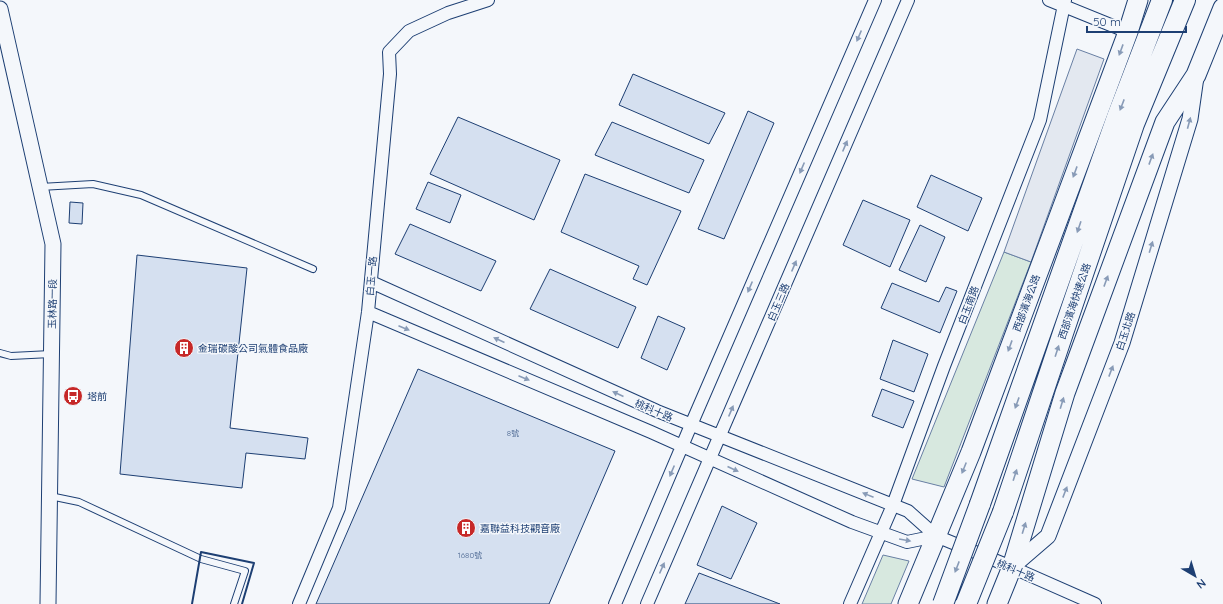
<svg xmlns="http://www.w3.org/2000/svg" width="1223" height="604" viewBox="0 0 1223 604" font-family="Quicksand,'Noto Sans TC',sans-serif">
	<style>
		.green { fill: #d7e8df; stroke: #687fa3 }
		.parking { fill: #e3e8f0; stroke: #687fa3 }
		.building { fill: #d5e0f0; stroke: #1d3f73 }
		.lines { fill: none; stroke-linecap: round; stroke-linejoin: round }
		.service-casing { stroke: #1d3f73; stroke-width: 8 }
		.minor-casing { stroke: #1d3f73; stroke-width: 14 }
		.tertiary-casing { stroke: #1d3f73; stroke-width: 17 }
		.primary-casing { stroke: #1d3f73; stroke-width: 21 }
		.trunk-casing { stroke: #1d3f73; stroke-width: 22 }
		.service { stroke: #f4f7fb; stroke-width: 6 }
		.minor { stroke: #f4f7fb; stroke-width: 12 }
		.tertiary { stroke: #f4f7fb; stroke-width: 15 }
		.primary { stroke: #f4f7fb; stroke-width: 19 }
		.trunk { stroke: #f4f7fb; stroke-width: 20 }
		.trunk-bridge-casing { stroke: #1d3f73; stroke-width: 22; stroke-linecap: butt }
		.trunk-bridge { stroke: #f4f7fb; stroke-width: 20 }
		.wall { stroke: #1d3f73; stroke-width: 2 }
		.oneway { fill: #889bb7 }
		.labels { text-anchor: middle; stroke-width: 3; stroke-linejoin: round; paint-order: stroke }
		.number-label { font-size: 8px; fill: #4b6792 }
		.street-label { font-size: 10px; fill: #1d3f73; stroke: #f4f7fb }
		.poi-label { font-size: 10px; fill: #1d3f73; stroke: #f4f7fb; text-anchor: start }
	</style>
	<rect width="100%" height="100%" fill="#f4f7fb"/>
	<path class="green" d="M1004,252L1031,262L944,487L912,479Z
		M883,555L909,561L891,604H862Z"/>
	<path class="parking" d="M1077,49L1104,59L1031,262L1004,252Z"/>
	<path class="building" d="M633,74L725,113L709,144L619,105Z
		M748,111L774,123L724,239L698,229Z
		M458,117L560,160L534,220L430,174Z
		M612,122L704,160L689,193L595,155Z
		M585,174L681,211L647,285L633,279L639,266L561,232Z
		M931,175L982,198L968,231L917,207Z
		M428,182L461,195L450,223L416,209Z
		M863,200L910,220L890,267L843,245Z
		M70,202L83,203L82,224L69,223Z
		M410,224L496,261L481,291L395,254Z
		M920,225L945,237L926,282L899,270Z
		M137,255L247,268L230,428L308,438L305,459L246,453L242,488L120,474Z
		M550,269L636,307L618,348L530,309Z
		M892,283L939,302L946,287L957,291L940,333L881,308Z
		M658,316L685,328L667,370L641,358Z
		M893,340L928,354L914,392L880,379Z
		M418,369L615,451L549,604H316Z
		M882,389L914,401L903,428L872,416Z
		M722,506L757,523L731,579L697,565Z
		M699,573L780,604H685Z"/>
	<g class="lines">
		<defs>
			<path id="service" d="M40,187L93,184L141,195L313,269
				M0,353L11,356L51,354
				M50,496L79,502L201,559L245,571L234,604"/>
			<path id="minor" d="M1049,0L1128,32
				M371,282L657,411L908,511L936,536L1009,566L1095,604
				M368,312L651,432L852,522L907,542L936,536
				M299,604L339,508L368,312L390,74L389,52L409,31L448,13L488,0
				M615,604L691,425L875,0
				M647,604L908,0
				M850,604L893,505L944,366L1040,120L1065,0"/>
			<path id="tertiary" d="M0,9L53,244L48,604
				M1012,567L1048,536L1122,343L1190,119L1196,77"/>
			<path id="primary" d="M908,604L971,452L1128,32L1138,0
				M997,604L1012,567L1065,393L1165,122L1196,75L1223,8"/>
			<path id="trunk" d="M980,504L1117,117L1162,0
				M1003,512L1064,330L1134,124L1185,0"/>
		</defs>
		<use href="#service" class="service-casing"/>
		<use href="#minor" class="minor-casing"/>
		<use href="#tertiary" class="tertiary-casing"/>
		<use href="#primary" class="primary-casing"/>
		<use href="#trunk" class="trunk-casing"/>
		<use href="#service" class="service"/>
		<use href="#minor" class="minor"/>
		<use href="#tertiary" class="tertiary"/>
		<use href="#primary" class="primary"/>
		<use href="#trunk" class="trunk"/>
		<defs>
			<path id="trunk-bridge" d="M943,604L980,504
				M966,604L1003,512"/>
		</defs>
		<use href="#trunk-bridge" class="trunk-bridge-casing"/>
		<use href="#trunk-bridge" class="trunk-bridge"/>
		<path class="wall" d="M192,604L201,552L254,563L242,604"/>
	</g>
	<defs><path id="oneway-solid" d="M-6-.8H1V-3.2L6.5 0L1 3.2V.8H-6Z"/></defs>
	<g class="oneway">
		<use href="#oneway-solid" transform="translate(859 36) rotate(113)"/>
		<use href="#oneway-solid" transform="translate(1121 50) rotate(110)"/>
		<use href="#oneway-solid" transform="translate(1122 105) rotate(111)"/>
		<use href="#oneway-solid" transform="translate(1189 123) rotate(-75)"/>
		<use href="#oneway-solid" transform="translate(845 146) rotate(-67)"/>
		<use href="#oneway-solid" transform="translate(1151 159) rotate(-70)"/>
		<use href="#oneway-solid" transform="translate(802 168) rotate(113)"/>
		<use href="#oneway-solid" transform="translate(1075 172) rotate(110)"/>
		<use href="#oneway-solid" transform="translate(1079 227) rotate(109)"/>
		<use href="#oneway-solid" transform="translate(1151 247) rotate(-73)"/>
		<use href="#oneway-solid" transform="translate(794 266) rotate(-67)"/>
		<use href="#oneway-solid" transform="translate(1106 281) rotate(-70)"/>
		<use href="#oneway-solid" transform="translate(750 287) rotate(113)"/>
		<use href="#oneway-solid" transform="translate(404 328) rotate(23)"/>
		<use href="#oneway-solid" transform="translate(499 340) rotate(-156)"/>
		<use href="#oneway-solid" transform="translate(1010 346) rotate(110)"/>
		<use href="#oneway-solid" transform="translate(1057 351) rotate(-72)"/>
		<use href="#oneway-solid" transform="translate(1111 371) rotate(-69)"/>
		<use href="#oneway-solid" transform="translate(524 378) rotate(23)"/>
		<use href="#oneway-solid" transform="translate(618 394) rotate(-156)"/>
		<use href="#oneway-solid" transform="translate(1017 403) rotate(110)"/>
		<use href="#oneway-solid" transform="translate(1062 403) rotate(-73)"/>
		<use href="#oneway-solid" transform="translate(731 411) rotate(-67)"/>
		<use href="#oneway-solid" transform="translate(964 468) rotate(112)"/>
		<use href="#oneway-solid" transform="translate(733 469) rotate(24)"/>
		<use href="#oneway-solid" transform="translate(672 471) rotate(113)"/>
		<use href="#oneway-solid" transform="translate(1015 475) rotate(-72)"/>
		<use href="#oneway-solid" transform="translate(1065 492) rotate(-69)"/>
		<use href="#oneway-solid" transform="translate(868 495) rotate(-158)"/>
		<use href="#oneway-solid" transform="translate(1024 528) rotate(-73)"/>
		<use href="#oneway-solid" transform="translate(905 540) rotate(10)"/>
		<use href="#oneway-solid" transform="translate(957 567) rotate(111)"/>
		<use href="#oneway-solid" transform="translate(662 568) rotate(-66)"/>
	</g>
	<defs>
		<symbol id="building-disc" viewBox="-11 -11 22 22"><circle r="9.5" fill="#c62828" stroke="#f4f7fb"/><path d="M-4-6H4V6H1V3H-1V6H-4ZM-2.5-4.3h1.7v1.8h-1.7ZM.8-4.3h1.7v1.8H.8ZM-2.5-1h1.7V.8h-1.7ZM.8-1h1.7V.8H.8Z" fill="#fff"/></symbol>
		<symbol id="bus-disc" viewBox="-11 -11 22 22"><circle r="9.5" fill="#c62828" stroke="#f4f7fb"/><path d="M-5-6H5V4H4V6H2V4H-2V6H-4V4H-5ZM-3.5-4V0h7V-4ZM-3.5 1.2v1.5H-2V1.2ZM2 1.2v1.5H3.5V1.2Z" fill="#fff"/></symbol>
	</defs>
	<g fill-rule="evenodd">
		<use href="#building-disc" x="173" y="337" width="22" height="22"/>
		<use href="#bus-disc" x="62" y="385" width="22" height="22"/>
		<use href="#building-disc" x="455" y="517" width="22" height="22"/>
	</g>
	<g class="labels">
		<g class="number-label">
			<text x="513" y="436">8號</text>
			<text x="470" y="558">1680號</text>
		</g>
		<g class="street-label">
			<text transform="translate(371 276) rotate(-85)" y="4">白玉一路</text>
			<text transform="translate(1074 301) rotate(-71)" y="4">西部濱海快速公路</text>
			<text transform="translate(778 302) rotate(-67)" y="4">白玉三路</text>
			<text transform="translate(1026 303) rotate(-70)" y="4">西部濱海公路</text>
			<text transform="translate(52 304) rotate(-89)" y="4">玉林路一段</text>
			<text transform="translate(968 305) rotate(-69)" y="4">白玉南路</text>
			<text transform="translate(1125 331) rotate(-72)" y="4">白玉北路</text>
			<text transform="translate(654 410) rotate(23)" y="4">桃科十路</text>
			<text transform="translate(1016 570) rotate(23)" y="4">桃科十路</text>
		</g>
		<g class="poi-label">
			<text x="198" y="352">金瑞碳酸公司氣體食品廠</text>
			<text x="87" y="400">塔前</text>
			<text x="480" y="532">嘉聯益科技觀音廠</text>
		</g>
	</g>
	<g transform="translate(1195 576) rotate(142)" stroke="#f4f7fb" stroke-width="3" paint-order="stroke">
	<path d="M0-3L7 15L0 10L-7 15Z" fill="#1d3f73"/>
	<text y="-6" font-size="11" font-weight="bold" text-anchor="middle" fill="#1d3f73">N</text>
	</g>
	<path d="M1087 26v6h99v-6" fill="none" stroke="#1d3f73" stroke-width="2"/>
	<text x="1093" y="26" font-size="12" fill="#1d3f73" stroke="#f4f7fb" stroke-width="3" paint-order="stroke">50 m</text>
</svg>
